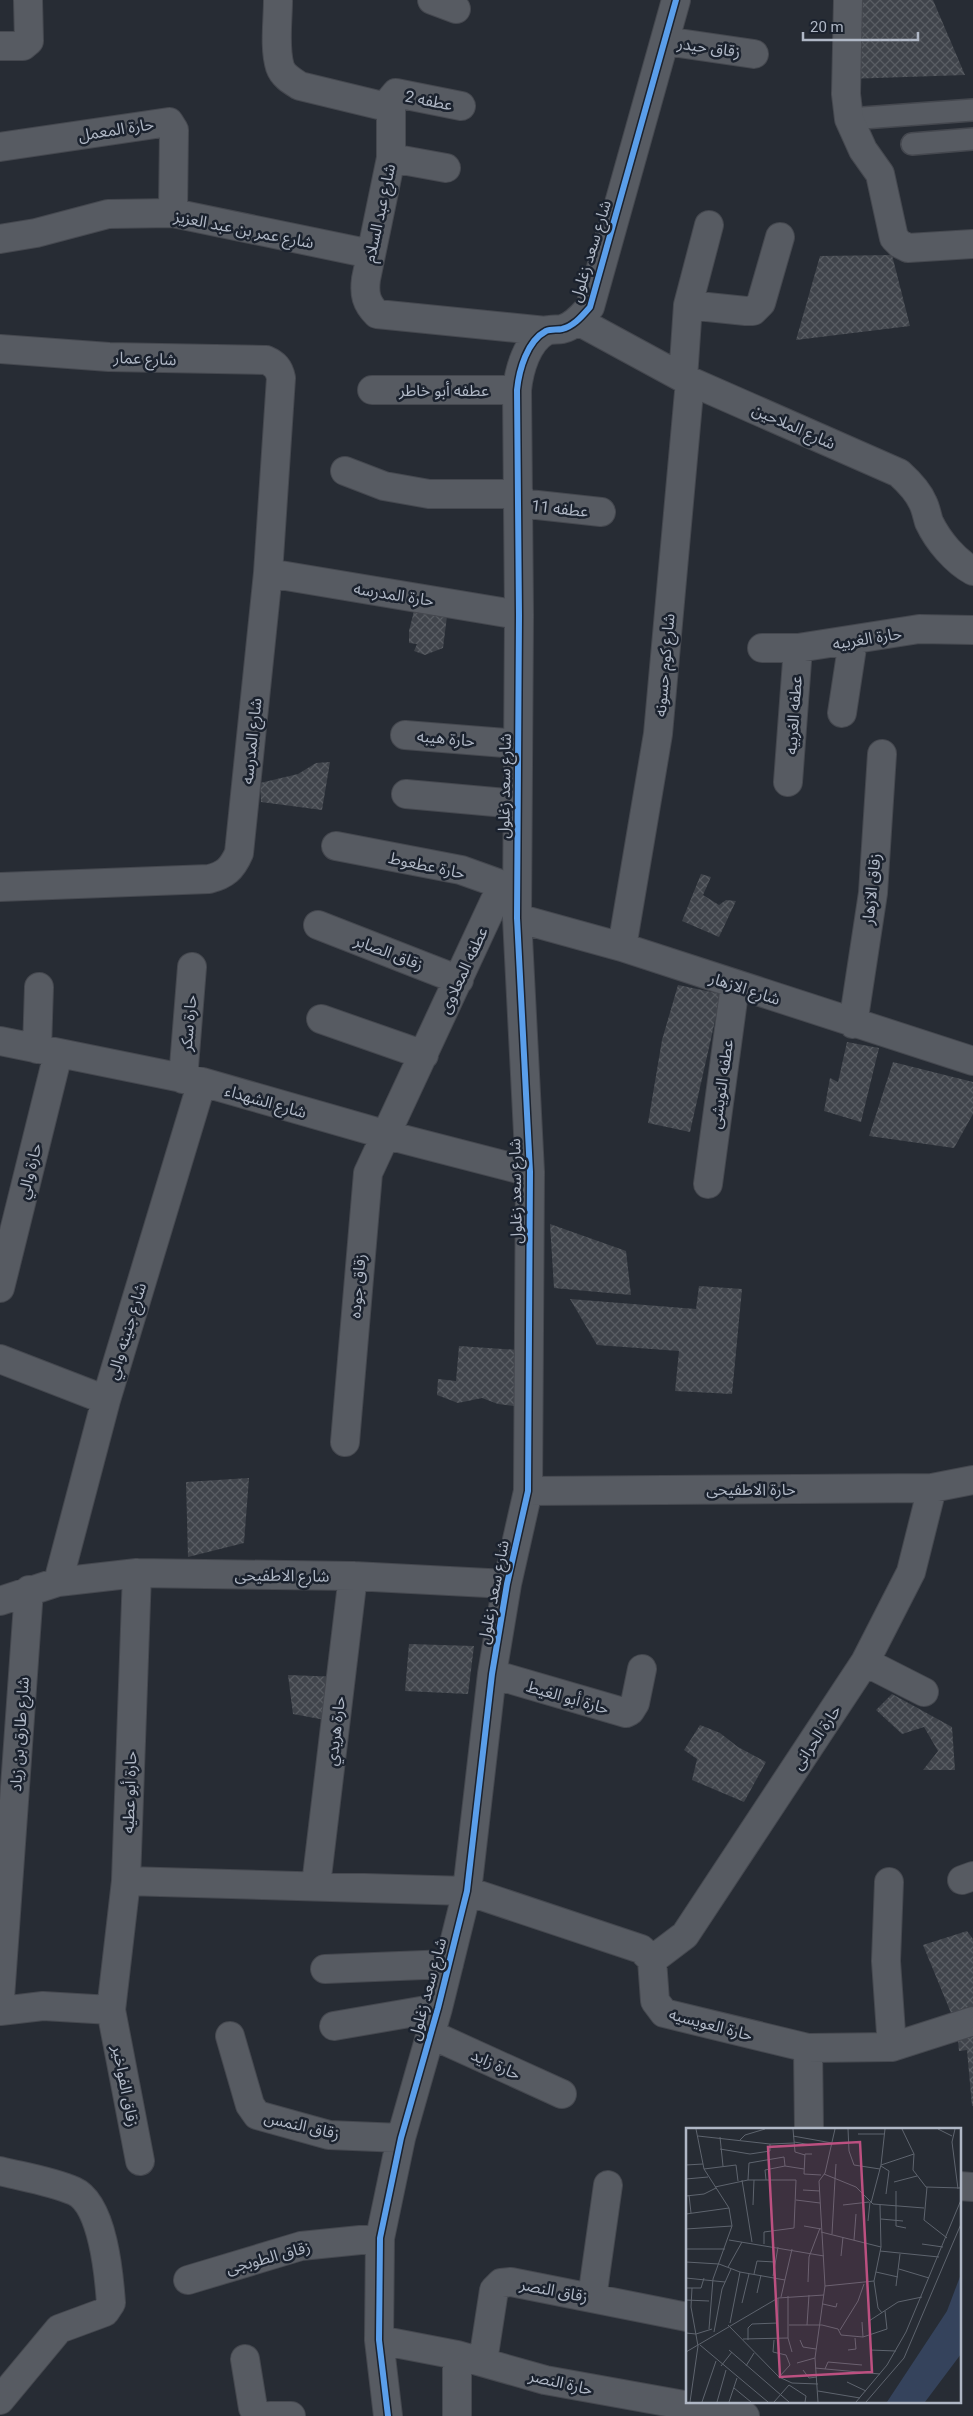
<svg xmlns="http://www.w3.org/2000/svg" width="973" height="2416" viewBox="0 0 973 2416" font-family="Roboto,'Noto Sans Arabic',sans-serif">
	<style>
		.building { fill: url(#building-cross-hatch) }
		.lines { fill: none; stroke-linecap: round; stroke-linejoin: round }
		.service-casing { stroke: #45484f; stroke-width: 24 }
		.minor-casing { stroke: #45484f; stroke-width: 30 }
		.service { stroke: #575b62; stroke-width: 21 }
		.minor { stroke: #575b62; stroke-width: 28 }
		.cycleway-casing { stroke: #1b222e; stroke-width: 9 }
		.cycleway { stroke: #5a9eea; stroke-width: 6 }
		.labels { text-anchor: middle; stroke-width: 5; stroke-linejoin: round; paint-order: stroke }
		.street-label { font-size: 16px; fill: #b0b8c6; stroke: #1b222e }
		.inset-road { fill: none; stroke: #5e646e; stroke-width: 1 }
		.view { fill: #bc5080; fill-opacity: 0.15; stroke: #bc5080; stroke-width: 2.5 }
		.inset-edge { fill: none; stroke: #b0b8c6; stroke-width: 2.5 }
	</style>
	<defs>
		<pattern id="building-cross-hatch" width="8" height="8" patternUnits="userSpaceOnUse" patternTransform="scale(1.25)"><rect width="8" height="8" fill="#40444b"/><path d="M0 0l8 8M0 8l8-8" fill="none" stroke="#595d63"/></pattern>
	</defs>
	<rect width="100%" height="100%" fill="#272c34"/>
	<path class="building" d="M851,0H933L965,75L847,79Z
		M892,255L910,326L796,340L820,256Z
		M416,603L448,608L443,648L425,655L414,651L417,644L409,643V631Z
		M330,762L322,810L261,802L260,783L298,774L316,763Z
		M701,874L711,877L703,895L719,905L726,900L736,901L719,937L682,921Z
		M678,985L721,994L690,1132L648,1123L662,1040Z
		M847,1042L879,1048L861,1122L824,1111L830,1078L838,1082Z
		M893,1062L973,1082V1114L954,1148L869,1136Z
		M550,1224L626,1251L631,1295L554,1288Z
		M699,1286L742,1289L732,1394L675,1391L679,1351L597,1345L570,1299L696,1309Z
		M459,1346L519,1350L514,1406L498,1404L482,1398L458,1403L437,1395L438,1379L456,1381Z
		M249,1478L244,1543L188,1557L186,1482Z
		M409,1644L474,1646L468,1694L405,1691Z
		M288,1675L341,1677L336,1722L293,1714Z
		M892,1694L952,1727L955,1770H923L938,1751L924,1727L902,1734L876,1710Z
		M700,1725L720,1733L738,1747L766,1762L744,1802L692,1780L697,1759L684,1750Z
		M967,1931L973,1939V2007L951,2013L923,1945Z
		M973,2025V2106H972L967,2050L959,2051L957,2029Z"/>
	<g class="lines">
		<defs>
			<path id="service" d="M849,119L973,110
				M912,144L973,139"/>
			<path id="minor" d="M278,0C278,21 274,48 280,67C283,76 292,81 300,86L391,108
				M432,0L456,9
				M848,0L846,94L849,119L863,150L880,174L894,238L900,244L908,248L973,244
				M665,41L754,54
				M0,46H23L29,41L28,0
				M461,106L396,93L391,99V158L366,279C364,294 366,303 377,314L546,331
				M0,147L169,122L174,130L173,213
				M391,158L446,168
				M0,239L36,233L108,214L173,213L371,254
				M688,305L746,311H753L761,303L780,237
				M578,321L683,378L899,473C909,482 918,491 923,503C926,509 927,516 929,522C938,541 955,561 973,571
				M0,349L109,357L266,360C275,364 279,368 281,378L268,573L239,853C232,869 225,875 209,879L0,887
				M683,378L688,305L709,225
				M372,390H517
				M345,471L384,486L429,494H519
				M519,503L601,512
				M268,573L519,615
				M762,648H798L919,629L973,630
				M842,713L853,641
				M405,735L518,744
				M788,782L798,648
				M406,794L517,804
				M336,846L461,870L517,890
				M517,918L622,947L973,1061
				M318,925L459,980
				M622,947L658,734L690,381
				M321,1019L424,1055
				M853,1024L873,893L882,754
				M0,1041L202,1082L387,1135L530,1172
				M37,1049L39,987
				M183,1079L192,967
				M708,1184L735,985
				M0,1288L58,1054
				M0,1359L106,1400
				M345,1442L368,1173L502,885
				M528,1491L932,1488L973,1480
				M137,1573L126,1881L111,2010L140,2161
				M58,1582L106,1400L202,1082
				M0,1601L58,1582L137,1573L353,1576L507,1584
				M865,1662L924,1692
				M492,1674L626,1713L630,1711L635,1703L642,1669
				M962,1880L973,1876
				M126,1881L467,1891L641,1949L652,1960L655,2001L664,2013L808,2048L892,2047L973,2021
				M889,1882L886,1961L892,2047
				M316,1885L353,1576
				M652,1960L685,1935L865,1662L911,1572L932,1488
				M325,1969L449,1964
				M0,1998L29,1590
				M0,2011L43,2006L111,2010
				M334,2026L438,2008
				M430,2034L562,2094
				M230,2036L250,2105L257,2115L329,2135L401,2138
				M808,2048L809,2130
				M0,2171C24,2177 51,2181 74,2191C103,2204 109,2275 111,2303L105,2312L59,2329L0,2400
				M959,2186L973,2187
				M188,2280L301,2246L380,2238
				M592,2298L608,2185
				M379,2340L457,2355L545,2380L745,2416
				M245,2359L253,2408L261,2416
				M483,2361L494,2290L501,2283L511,2282L687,2317
				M270,2416H291
				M388,2416L379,2340L380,2238L401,2138L438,2008L467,1891L492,1674L507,1584L528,1491L530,1172L517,918L519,615L517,390C519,370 527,341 546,331C551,329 557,330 562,329C574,326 582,316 590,307L676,0
				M457,2416V2355"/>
		</defs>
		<use href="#service" class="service-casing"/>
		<use href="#minor" class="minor-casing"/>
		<use href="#service" class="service"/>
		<use href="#minor" class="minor"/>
		<defs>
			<path id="cycleway" d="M388,2416L379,2340L380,2238L401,2138L438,2008L467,1891L492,1674L507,1584L528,1491L530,1172L517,918L519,615L517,390C519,370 527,341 546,331C551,329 557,330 562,329C574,326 582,316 590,307L676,0"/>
		</defs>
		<use href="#cycleway" class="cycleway-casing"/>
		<use href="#cycleway" class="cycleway"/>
	</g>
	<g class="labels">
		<g class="street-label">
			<text transform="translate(709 47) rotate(8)" y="6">زقاق حيدر</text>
			<text transform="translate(429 100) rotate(11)" y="6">عطفه 2</text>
			<text transform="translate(116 129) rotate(-9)" y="6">حارة المعمل</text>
			<text transform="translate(379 213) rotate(-78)" y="6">شارع عبد السلام</text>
			<text transform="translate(244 229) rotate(11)" y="6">شارع عمر بن عبد العزيز</text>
			<text transform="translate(590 251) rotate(-73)" y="6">شارع سعد زغلول</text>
			<text transform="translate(145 358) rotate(2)" y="6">شارع عمار</text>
			<text x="444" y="396">عطفه أبو خاطر</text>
			<text transform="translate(794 426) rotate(24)" y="6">شارع الملاحين</text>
			<text transform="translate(560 508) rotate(6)" y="6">عطفه 11</text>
			<text transform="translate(394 594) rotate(9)" y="6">حارة المدرسه</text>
			<text transform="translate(867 638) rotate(-9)" y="6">حارة الغربيه</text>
			<text transform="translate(664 665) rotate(-85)" y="6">شارع كوم حسونه</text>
			<text transform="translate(793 715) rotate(-86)" y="6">عطفه الغربيه</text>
			<text transform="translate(446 738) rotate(5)" y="6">حارة هيبه</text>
			<text transform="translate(251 741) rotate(-84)" y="6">شارع المدرسه</text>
			<text transform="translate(504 786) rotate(-89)" y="6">شارع سعد زغلول</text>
			<text transform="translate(427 865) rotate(12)" y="6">حارة عطعوط</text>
			<text transform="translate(871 889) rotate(-84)" y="6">زقاق الازهار</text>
			<text transform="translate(389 952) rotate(21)" y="6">زقاق الصابر</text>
			<text transform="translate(463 970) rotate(-65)" y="6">عطفه المعلاوى</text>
			<text transform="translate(745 988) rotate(18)" y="6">شارع الازهار</text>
			<text transform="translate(188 1023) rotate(-85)" y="6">حارة سكر</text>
			<text transform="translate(721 1084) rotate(-82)" y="6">عطفه النويشى</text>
			<text transform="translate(266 1101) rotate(16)" y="6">شارع الشهداء</text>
			<text transform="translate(29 1171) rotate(-76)" y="6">حارة والي</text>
			<text transform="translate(515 1191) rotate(-91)" y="6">شارع سعد زغلول</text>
			<text transform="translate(357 1286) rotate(-85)" y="6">زقاق جوده</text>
			<text transform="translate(126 1331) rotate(-73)" y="6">شارع جنينه والي</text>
			<text x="751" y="1495">حارة الاطفيحى</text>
			<text transform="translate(282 1575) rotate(1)" y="6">شارع الاطفيحى</text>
			<text transform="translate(493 1592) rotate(-79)" y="6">شارع سعد زغلول</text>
			<text transform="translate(568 1697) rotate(16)" y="6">حارة أبو الغيط</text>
			<text transform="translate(335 1731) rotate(-83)" y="6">حارة هريدي</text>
			<text transform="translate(19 1734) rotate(-86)" y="6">شارع طارق بن زياد</text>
			<text transform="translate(816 1737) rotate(-56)" y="6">حارة الحرانى</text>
			<text transform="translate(129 1792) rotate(-88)" y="6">حارة أبو عطيه</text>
			<text transform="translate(427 1989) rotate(-75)" y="6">شارع سعد زغلول</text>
			<text transform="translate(711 2024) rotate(15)" y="6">حارة العويسيه</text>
			<text transform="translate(496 2064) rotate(24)" y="6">حارة زايد</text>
			<text transform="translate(126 2086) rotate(79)" y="6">زقاق الفواخير</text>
			<text transform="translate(302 2125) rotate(13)" y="6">زقاق النمس</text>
			<text transform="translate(268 2257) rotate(-15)" y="6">زقاق الطوبجى</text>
			<text transform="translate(554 2290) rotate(11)" y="6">زقاق النصر</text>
			<text transform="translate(561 2382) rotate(13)" y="6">حارة النصر</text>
		</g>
	</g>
	<g transform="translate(686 2128)">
		<rect width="275" height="275" fill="#272c34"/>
		<path d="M275,146V226L239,274H201L261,183Z" fill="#35435c"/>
		<path class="inset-road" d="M10,1L18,41L43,80L46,98L27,151L23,201M107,1L109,24L119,27M162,1L163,23L168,37L194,41M216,1L228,26L227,42L240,59L275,60M252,1L266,8M269,1L266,14L272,61M172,6H198M12,8L84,16L108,15M107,8L146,15M34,9L37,38M54,12L59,7L79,1M108,14L125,17M34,21L64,26L84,23V16M126,26H119L118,46L135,47M0,37L17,36M195,37L228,26M195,38L203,43L200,66M18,41L50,37L52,53M138,46L170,59L187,76L238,80M0,51L22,49M149,51L150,36M56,52L66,114M62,52L63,35L98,29L99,38M80,52L79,42L99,38L118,41M208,54L231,48M29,59L62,52H110L108,100L78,104V116M241,59L238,92L261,110M117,62L134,63M210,63V98L220,100M3,67L5,85M0,68L18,66L30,60M110,72L134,75M185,75L195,37L199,1M67,77L68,52M157,77L183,74M194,77L195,119L188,153L192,180L196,185M0,86L43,80M195,91L217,93M182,93L184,74M118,98L135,101M0,101L46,98M135,104L195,119M146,106L149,51M43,112L138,128M168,112L170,86M236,116L257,119M0,121H39M194,123L253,129M155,128L157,109M0,134L33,136L54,144L99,152M42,139L56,114M213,141L243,150M190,144L212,149M68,146L71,133L89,134M87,148L92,119M0,150L39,154M122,154L123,129L134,100M139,158L188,153M210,158L214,126M0,160H15L18,150M71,165L75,147M102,168V210L106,224M95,169L106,121M0,172L23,173M56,175L63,146M137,176L150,179L151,175M183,193L212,174L236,169M176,194L177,209M44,195L54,144M42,197L93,249L106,255L132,256M103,197H136L152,201L155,207L177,209L201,201L199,183M121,197L123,167M154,202L172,173L178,156M28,204L36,161L45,141M0,205L10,206L26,201M92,210V170M57,211L102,210M62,212V200L66,196L92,195M88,212L87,224L100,227L104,237L93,249M114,212L117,219L130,221M14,217L82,274M43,222L103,274M162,222L170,221L169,210M184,222L210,223M0,224L92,170L138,167M111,235L129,230M35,238L46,224M60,238L68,225M129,240L194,246M139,241L142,234L176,237M117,242L123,250L131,249M161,254L180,263M48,260L65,274M132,263L174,270M4,274L12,218L5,179L6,160M16,274L30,233M31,274L40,242M43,274L51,250M88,274L103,257L120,268L119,274M132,274L129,230L139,158L133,53L139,45L149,1M170,274L201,237L220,204L275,72M180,274L218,230L275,96"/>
		<path class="view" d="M174,14L186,244L94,249L82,19Z"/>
		<rect width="275" height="275" class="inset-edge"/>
	</g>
	<path d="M803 32v8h115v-8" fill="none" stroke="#b0b8c6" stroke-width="2.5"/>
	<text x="810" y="32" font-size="15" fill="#b0b8c6" stroke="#1b222e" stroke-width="4" paint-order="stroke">20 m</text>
</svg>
